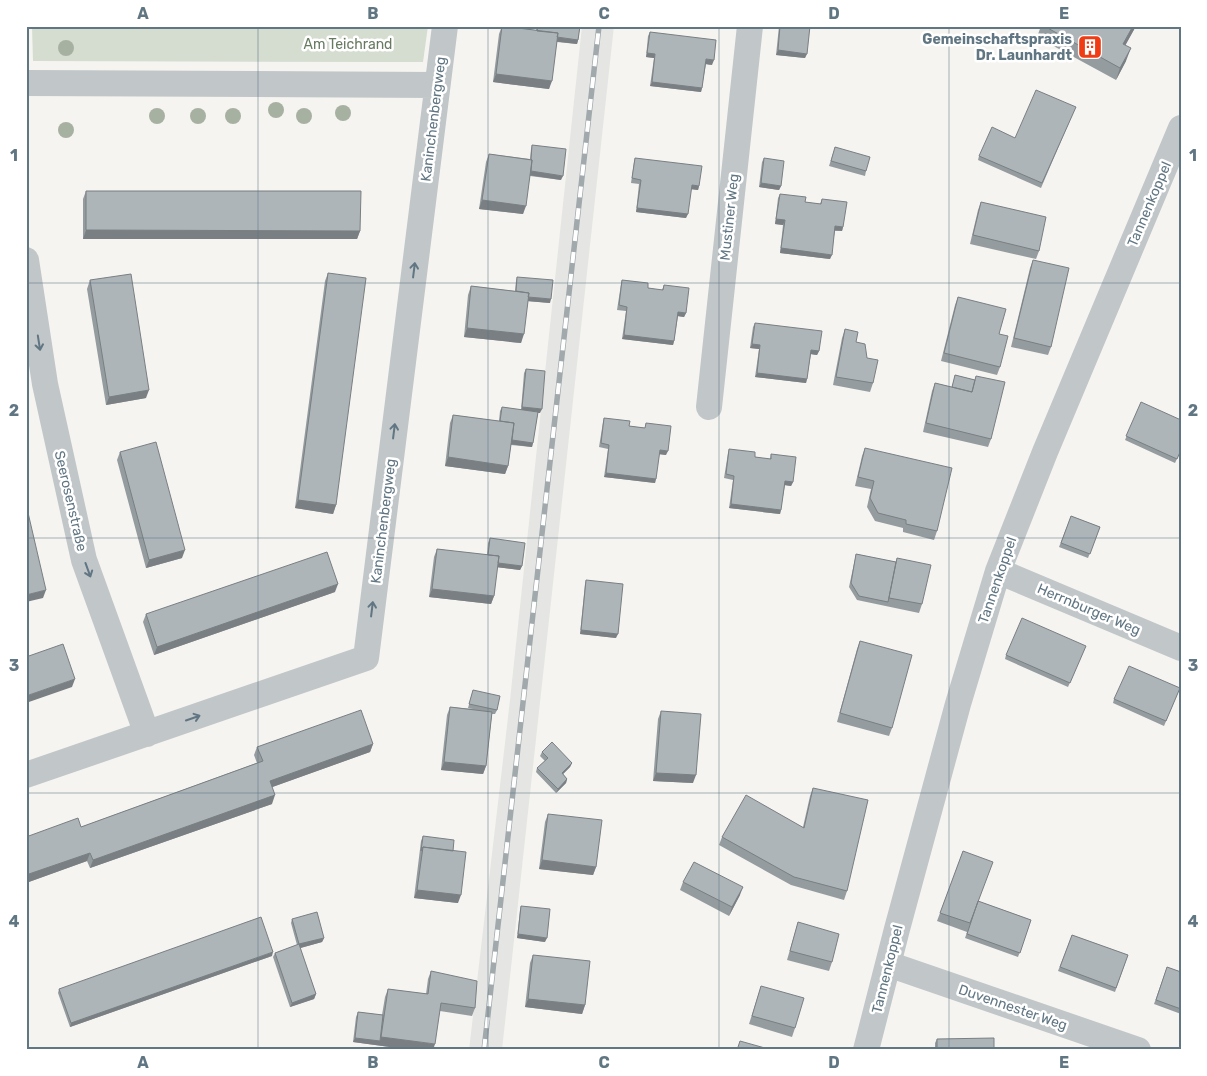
<svg xmlns="http://www.w3.org/2000/svg" width="1207" height="1076" viewBox="0 0 1207 1076" font-family="Rubik,sans-serif">
	<style>
		.built { fill: #e5e6e3 }
		.green { fill: #d5dcd0 }
		.lines { fill: none; stroke-linecap: round; stroke-linejoin: round }
		.street { stroke: #c1c6c8; stroke-width: 26 }
		.rail-casing { stroke: #a1a9ad; stroke-width: 5.5 }
		.rail { stroke: #fff; stroke-width: 4; stroke-dasharray: 11; stroke-linecap: butt }
		.tree { fill: #a7b1a1 }
		.wall { fill: #959c9f }
		.shaded-wall { fill: #797f82 }
		.building { fill: #adb5b9; stroke: #797f82 }
		.oneway { stroke: #617683 }
		.grid { fill: none; stroke: #617683; stroke-width: 1; stroke-opacity: 0.55 }
		.labels { text-anchor: middle; stroke-width: 5; stroke-linejoin: round; paint-order: stroke }
		.poi-label { font-size: 14px; font-weight: bold; fill: #617683; stroke: #fff; text-anchor: end }
		.park-label { font-size: 14px; fill: #677a60; stroke: #fff }
		.street-label { font-size: 14px; fill: #617683; stroke: #fff }
		.neatline { fill: none; stroke: #617683; stroke-width: 2 }
		.grid-label { font-size: 16px; text-anchor: middle; font-weight: bold; fill: #617683 }
	</style>
	<rect width="100%" height="100%" fill="#f5f4f0"/>
	<path class="built" d="M582,26H614L502,1050H469L510,700Z"/>
	<path class="green" d="M32,26H428L423,62H383L33,61Z"/>
	<g class="lines">
		<path class="street" d="M26,83L437,85
			M26,260L45,384L84,560L147,734
			M709,407L750,26
			M998,571L1181,648
			M26,775L366,658L445,26
			M888,964L1138,1050
			M866,1050L897,929L958,704L998,571L1045,452L1181,128"/>
		<defs>
			<path id="rail" d="M484,1050L599,26"/>
		</defs>
		<use href="#rail" class="rail-casing"/>
		<use href="#rail" class="rail"/>
	</g>
	<g class="tree">
		<circle cx="66" cy="48" r="8"/>
		<circle cx="276" cy="110" r="8"/>
		<circle cx="343" cy="113" r="8"/>
		<circle cx="157" cy="116" r="8"/>
		<circle cx="198" cy="116" r="8"/>
		<circle cx="233" cy="116" r="8"/>
		<circle cx="304" cy="116" r="8"/>
		<circle cx="66" cy="130" r="8"/>
	</g>
	<path class="wall" d="M502,26L536,30L537,26H580L578,40L577,44L557,42L549,89L493,82L499,34Z
		M779,26H810L805,58L776,55Z
		M1041,26H1136L1125,45L1126,61L1116,80L1037,37Z
		M650,32L712,65L706,64L701,92L650,86L654,58L646,57L648,36Z
		M1074,111L1041,188L978,160L979,156L1015,138Z
		M532,145L561,180L530,176L523,214L479,209L486,162L489,154L530,159L531,149Z
		M835,147L866,171L865,176L829,166Z
		M635,158L699,186L698,190L691,189L686,218L636,212L639,184L631,183L634,162Z
		M764,158L781,186L779,190L759,187L762,162Z
		M86,191L360,231L357,239H83V199Z
		M780,194L805,202L820,204L822,199L843,227L842,231H835L830,259L780,253L783,225L775,224L778,198Z
		M981,202L1039,251L1036,259L970,244L978,210Z
		M1033,260L1051,347L1048,355L1011,347L1030,268Z
		M328,273L336,505L333,514L295,508L325,281Z
		M517,277L550,303L528,301L521,343L464,337L468,295L471,286L515,291L516,281Z
		M90,280L146,398L106,405L87,289Z
		M622,280L648,288L662,290L664,285L686,313L684,317L678,316L674,341L673,345L622,339L626,311L617,310L621,284Z
		M958,297L999,334L1000,367L997,375L941,361L955,305Z
		M755,323L819,351L817,355L811,354L806,383L755,377L759,349L750,348L753,327Z
		M845,329L856,342L867,358L873,383L870,392L833,385L842,338Z
		M526,369L540,413H538L532,447L511,445L508,466L505,474L445,466L450,423L453,415L499,421L500,411L502,407L521,410L524,373Z
		M955,375L975,380L976,376L991,439L988,447L923,432L932,391L935,383L952,387Z
		M1141,402L1181,450L1175,463L1125,440Z
		M604,418L629,426L645,428L646,423L666,455L659,454L655,483L604,477L608,449L599,447L603,422Z
		M865,448L937,531L934,540L903,532V528L875,521L867,507L871,489L855,486L862,456Z
		M729,449L755,457L770,459L771,454L793,482L791,486L785,485L780,514L729,508L733,480L724,478L728,453Z
		M120,452L182,558L146,568L117,460Z
		M1071,516L1100,527L1088,558L1059,547Z
		M490,538L522,566L520,570L497,567L494,596L491,604L429,597L434,557L437,549L487,555L488,543Z
		M856,554L896,562L897,558L922,604L919,613L857,600L849,587Z
		M586,580L616,638L580,634L585,584Z
		M335,592L154,655L143,622L146,614Z
		M860,641L892,728L889,736L837,722L857,649Z
		M1084,650L1068,687L1005,659L1006,655Z
		M1180,688L1164,726L1113,703L1114,699Z
		M473,690L497,710L495,714H492L486,766L483,774L441,770L447,715L450,707L473,709L468,708Z
		M661,711L693,783L653,781L658,719Z
		M373,744L370,752L272,787V804L90,868L87,861L26,883V837L81,827L257,763L254,755L257,747Z
		M542,752L572,763L570,767L563,774L567,779L566,783L556,793L536,772L537,768L545,761L540,756Z
		M813,788L847,891L844,900L791,885L719,845L722,837L803,827L810,796Z
		M548,814L596,867L593,875L539,869L545,822Z
		M423,836L453,851L458,903L414,898L421,841Z
		M963,851L978,901L1031,920L1018,957L965,938L967,932L937,921Z
		M683,882L740,895L729,916L680,890Z
		M521,906L545,942L517,938L520,910Z
		M292,919L324,938L322,942L300,948L316,994L314,999L290,1007L273,957L275,953L297,945L291,923Z
		M798,922L832,962L829,971L787,960Z
		M1072,935L1128,955L1115,992L1058,971Z
		M533,955L585,1005L582,1014L525,1007L530,963Z
		M272,956L70,1027L58,993L59,989Z
		M1167,967L1181,972V1014L1154,1004Z
		M431,971L475,1008L472,1016L440,1011L412,1050L353,1042L356,1017L358,1012L382,1015L385,997L388,989L426,994L428,979Z
		M761,986L795,1028L792,1037L749,1024Z
		M937,1039L994,1050H935V1043Z"/>
	<path class="shaded-wall" d="M1133,26H1136L1119,57L1123,44Z
		M537,35L578,40L577,44L535,39Z
		M1131,48L1126,61L1116,80L1120,68Z
		M778,50L807,54L805,58L776,55Z
		M647,53L655,54L654,58L646,57Z
		M706,59L714,60L712,65L705,64Z
		M496,74L552,81L549,89L493,82Z
		M652,82L702,88L701,92L650,86Z
		M530,171L563,176L561,180L528,175Z
		M761,183L781,186L779,190L759,187Z
		M692,185L699,186L698,190L690,189Z
		M482,200L526,206L523,214L479,209Z
		M637,208L688,214L686,218L636,212Z
		M776,219L785,220L783,225L775,224Z
		M835,226L843,227L842,231L834,230Z
		M86,230L360,231L357,239H83Z
		M781,248L832,255L830,259L780,253Z
		M515,296L551,299L550,303L514,300Z
		M678,312L686,313L684,317L677,316Z
		M467,328L524,334L521,343L464,337Z
		M624,335L674,341L673,345L622,339Z
		M752,344L760,345L759,349L750,348Z
		M811,350L819,351L817,355L810,354Z
		M757,373L807,379L806,383L755,377Z
		M149,390L146,398L106,405L109,397Z
		M522,407L542,409L540,413L521,412Z
		M511,440L533,443L532,447L509,444Z
		M660,450L668,451L666,455L658,454Z
		M448,457L508,466L505,474L445,466Z
		M606,473L656,479L655,483L604,477Z
		M785,481L793,482L791,486L784,485Z
		M298,500L336,505L333,514L295,508Z
		M731,504L781,510L780,514L729,508Z
		M185,550L182,558L146,568L149,560Z
		M497,563L522,566L520,570L495,567Z
		M338,584L335,592L154,655L157,647Z
		M432,589L494,596L491,604L429,597Z
		M46,590L43,598L26,602V595Z
		M581,630L618,634L616,638L580,634Z
		M75,679L72,687L26,703V696Z
		M373,744L370,752L267,789L270,781Z
		M444,762L486,766L483,774L441,770Z
		M572,763L570,767L560,777L562,773Z
		M656,773L696,775L693,783L653,781Z
		M567,779L566,783L556,793L558,789Z
		M275,795L272,804L90,868L93,860Z
		M90,853L87,861L26,883V875Z
		M542,860L596,867L593,875L539,869Z
		M743,887L740,895L729,916L732,907Z
		M417,890L461,895L458,903L414,898Z
		M518,934L547,938L545,942L517,938Z
		M324,938L322,942L297,949L299,944Z
		M273,952L272,956L70,1027L71,1023Z
		M316,994L314,999L290,1007L292,1003Z
		M528,999L585,1005L582,1014L525,1007Z
		M381,1037L435,1044L433,1050H412L353,1042L355,1038L380,1041Z"/>
	<path class="building" d="M502,26L558,33L552,81L496,74Z
		M538,26H580L578,40L557,37L558,33L537,31Z
		M780,26H810L807,54L778,50Z
		M1044,26H1133L1123,44L1131,48L1120,68Z
		M650,32L716,40L714,60L706,59L702,88L652,82L655,54L647,53Z
		M1036,90L1076,107L1042,183L979,156L992,127L1015,138Z
		M532,145L566,149L563,176L531,171L532,160L531,159Z
		M835,147L870,157L866,171L831,161Z
		M489,154L532,160L526,206L482,200Z
		M635,158L702,166L699,186L692,185L688,214L637,208L641,180L632,178Z
		M764,158L784,161L781,186L761,183Z
		M86,191H361L360,231L86,230Z
		M780,194L806,197L805,202L821,204L822,199L847,202L843,227L835,226L832,255L781,248L785,220L776,219Z
		M981,202L1046,217L1039,251L973,235Z
		M1033,260L1069,268L1051,347L1014,338Z
		M328,273L366,278L336,505L298,500Z
		M131,274L149,390L109,397L90,280Z
		M517,277L553,280L551,299L528,297L529,293L516,291Z
		M622,280L648,283V288L663,290L664,285L689,288L686,313L678,312L674,341L624,335L627,307L619,305Z
		M471,286L529,293L524,334L467,328Z
		M958,297L1006,309L999,334L1008,336L1000,367L944,353Z
		M755,323L822,331L819,351L811,350L807,379L757,373L760,345L752,344Z
		M845,329L858,332L856,342L865,344L867,358L878,360L873,383L836,377Z
		M526,369L545,371L542,409L522,407Z
		M955,375L975,380L972,392L952,387Z
		M976,376L1005,382L991,439L926,423L935,383L972,392Z
		M1141,402L1181,420V450L1177,459L1126,436Z
		M502,407L538,412L533,443L512,440L514,423L500,421Z
		M453,415L514,423L508,466L448,457Z
		M604,418L630,421L629,426L645,428L646,423L671,426L668,451L660,450L656,479L606,473L609,445L601,443Z
		M156,442L185,550L149,560L120,452Z
		M865,448L952,468L937,531L906,524V520L878,513L870,498L874,481L858,477Z
		M729,449L755,452V457L771,459V454L796,457L793,482L785,481L781,510L731,504L734,476L726,474Z
		M26,504L46,590L26,595Z
		M1071,516L1100,527L1090,554L1061,543Z
		M490,538L525,543L522,566L498,563L499,556L488,555Z
		M437,549L499,556L494,596L432,589Z
		M327,552L338,584L157,647L146,614Z
		M856,554L896,562L888,602L859,596L851,583Z
		M897,558L931,565L922,604L889,598Z
		M586,580L623,584L618,634L581,630Z
		M1022,618L1086,646L1070,683L1006,655Z
		M860,641L912,655L892,728L840,713Z
		M63,644L75,679L26,696V657Z
		M1129,666L1180,688L1166,721L1114,699Z
		M473,690L500,696L497,710L469,704Z
		M450,707L492,712L486,766L444,762Z
		M361,710L373,744L270,781L275,795L93,860L90,853L26,875V837L78,818L81,827L263,761L257,747Z
		M661,711L701,714L696,775L656,773Z
		M552,742L572,763L562,773L567,779L558,789L537,768L548,758L542,752Z
		M813,788L868,800L847,891L794,877L722,837L746,795L804,828Z
		M548,814L602,820L596,867L542,860Z
		M423,836L454,840L453,851L423,847L421,851Z
		M423,847L466,852L461,895L417,890Z
		M963,851L993,862L970,923L940,913Z
		M694,862L743,887L732,907L683,882Z
		M978,901L1031,920L1020,953L967,934Z
		M521,906L550,909L547,938L518,934Z
		M317,912L324,938L299,944L292,919Z
		M261,917L273,952L71,1023L59,989Z
		M798,922L839,934L832,962L790,951Z
		M1072,935L1128,955L1116,988L1060,967Z
		M299,944L316,994L292,1003L275,953Z
		M533,955L590,961L585,1005L528,999Z
		M1167,967L1181,972V1009L1156,1000Z
		M431,971L477,981L475,1008L441,1003L435,1044L381,1037L388,989L428,994Z
		M761,986L804,998L795,1028L752,1016Z
		M358,1012L383,1015L380,1041L355,1038Z
		M994,1038V1050H937V1039Z
		M740,1041L772,1050H737Z"/>
	<defs><path id="oneway-shaft" d="M-6 0H5M1.5-3L5.5 0L1.5 3" fill="none" stroke-width="1.6" stroke-linecap="round" stroke-linejoin="round" transform="scale(1.25)"/></defs>
	<g class="oneway">
		<use href="#oneway-shaft" transform="translate(414 270) rotate(-83)"/>
		<use href="#oneway-shaft" transform="translate(39 343) rotate(81)"/>
		<use href="#oneway-shaft" transform="translate(394 431) rotate(-83)"/>
		<use href="#oneway-shaft" transform="translate(88 570) rotate(70)"/>
		<use href="#oneway-shaft" transform="translate(372 609) rotate(-83)"/>
		<use href="#oneway-shaft" transform="translate(193 718) rotate(-19)"/>
	</g>
	<path class="grid" d="M258,26V1050M488,26V1050M719,26V1050M949,26V1050M26,283H1181M26,538H1181M26,793H1181"/>
	<defs>
		<symbol id="building-square" viewBox="-11 -11 22 22"><rect x="-9" y="-9" width="18" height="18" rx="4" fill="#f03c14" stroke="#fff"/><path d="M-4-6H4V6H1V3H-1V6H-4ZM-2.5-4.3h1.7v1.8h-1.7ZM.8-4.3h1.7v1.8H.8ZM-2.5-1h1.7V.8h-1.7ZM.8-1h1.7V.8H.8Z" fill="#fff"/></symbol>
	</defs>
	<g fill-rule="evenodd">
		<use href="#building-square" x="1076" y="33" width="28" height="28"/>
	</g>
	<g class="labels">
		<g class="poi-label">
			<text x="1072" y="44">Gemeinschaftspraxis<tspan x="1072" dy="16">Dr. Launhardt</tspan></text>
		</g>
		<g class="park-label">
			<text x="348" y="49">Am Teichrand</text>
		</g>
		<g class="street-label">
			<text transform="translate(433 119) rotate(-83)" y="5">Kaninchenbergweg</text>
			<text transform="translate(1149 204) rotate(-67)" y="5">Tannenkoppel</text>
			<text transform="translate(729 217) rotate(-84)" y="5">Mustiner Weg</text>
			<text transform="translate(71 501) rotate(77)" y="5">Seerosenstraße</text>
			<text transform="translate(383 521) rotate(-83)" y="5">Kaninchenbergweg</text>
			<text transform="translate(997 580) rotate(-71)" y="5">Tannenkoppel</text>
			<text transform="translate(1089 609) rotate(23)" y="5">Herrnburger Weg</text>
			<text transform="translate(887 969) rotate(-76)" y="5">Tannenkoppel</text>
			<text transform="translate(1013 1007) rotate(19)" y="5">Duvennester Weg</text>
		</g>
	</g>
	<rect width="1207" height="1076" fill="none" stroke="#ffffff" stroke-width="55"/>
	<rect x="28" y="28" width="1152" height="1020" class="neatline"/>
	<g class="grid-label">
		<text x="143" y="19">A</text>
		<text x="373" y="19">B</text>
		<text x="604" y="19">C</text>
		<text x="834" y="19">D</text>
		<text x="1064" y="19">E</text>
		<text x="14" y="161">1</text>
		<text x="1193" y="161">1</text>
		<text x="14" y="416">2</text>
		<text x="1193" y="416">2</text>
		<text x="14" y="671">3</text>
		<text x="1193" y="671">3</text>
		<text x="14" y="927">4</text>
		<text x="1193" y="927">4</text>
		<text x="143" y="1068">A</text>
		<text x="373" y="1068">B</text>
		<text x="604" y="1068">C</text>
		<text x="834" y="1068">D</text>
		<text x="1064" y="1068">E</text>
	</g>
</svg>
